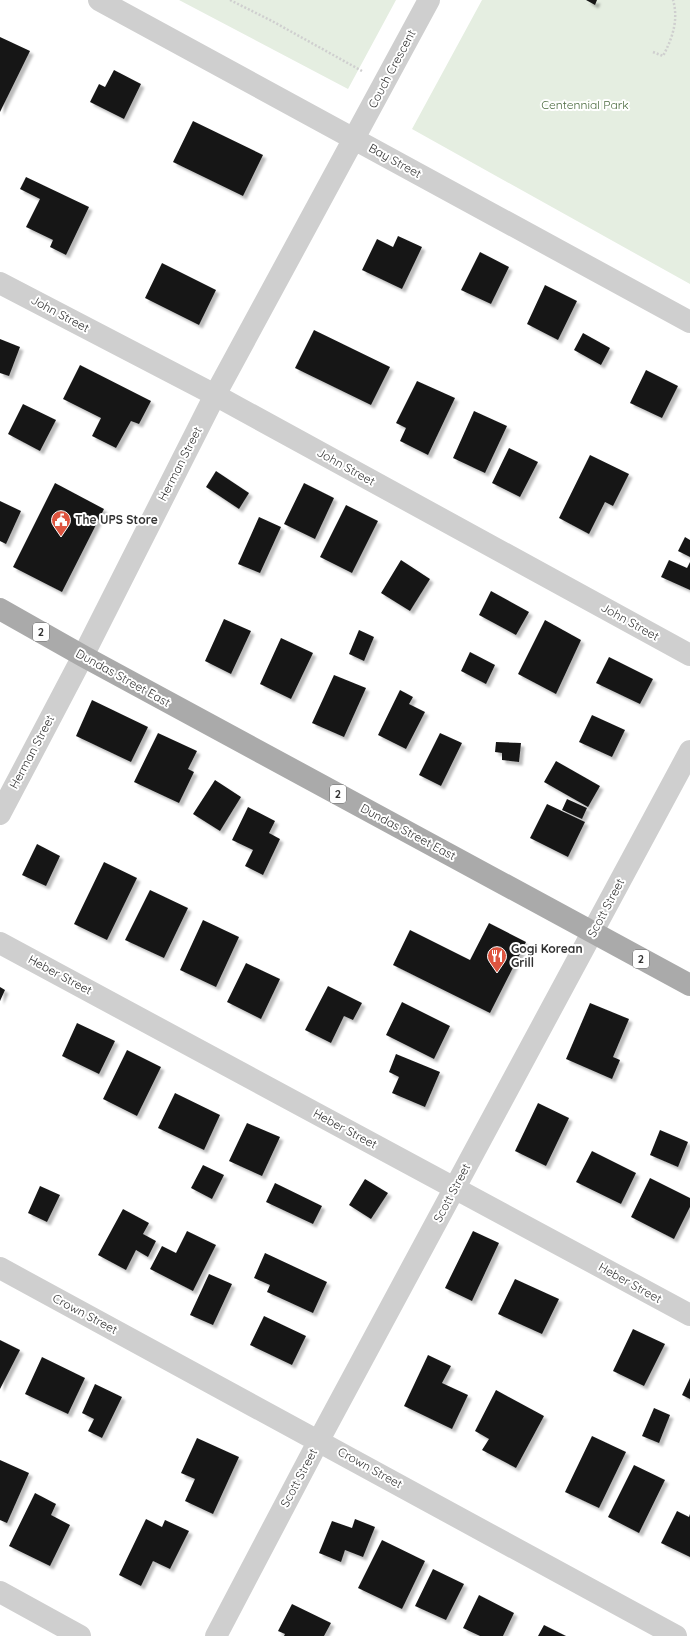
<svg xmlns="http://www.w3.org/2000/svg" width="690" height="1636" viewBox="0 0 690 1636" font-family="Quicksand,sans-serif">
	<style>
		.green { fill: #e5eee1 }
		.building { fill: #191919; filter: url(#shadow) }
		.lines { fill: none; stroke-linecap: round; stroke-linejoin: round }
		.path { stroke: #cfcfcf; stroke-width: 2.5; stroke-dasharray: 2 2; stroke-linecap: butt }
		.minor { stroke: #cfcfcf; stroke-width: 22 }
		.major { stroke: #aaa; stroke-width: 22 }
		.labels { text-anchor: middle; stroke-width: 4; stroke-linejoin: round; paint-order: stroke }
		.shield { fill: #fff; stroke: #707070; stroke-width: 1 }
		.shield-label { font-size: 11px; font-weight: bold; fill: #323232 }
		.street-label { font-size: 12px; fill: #323232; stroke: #fff }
		.park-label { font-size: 12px; fill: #4c6c40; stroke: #fff }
		.poi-label { font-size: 12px; font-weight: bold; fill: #323232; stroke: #fff; text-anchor: start }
	</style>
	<defs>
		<filter id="shadow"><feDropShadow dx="3.5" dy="3.5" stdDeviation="1" flood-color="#0004"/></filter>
	</defs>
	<rect width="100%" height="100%" fill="#fff"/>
	<path class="green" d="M179,0H396L348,89Z
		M482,0H690V284L412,129Z"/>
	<path class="building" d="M586,0H597L595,5Z
		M0,37L30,51L0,112Z
		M114,70L141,84L124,119L90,102L99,84L105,87Z
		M193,121L263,155L243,196L173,162Z
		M26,177L89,207L66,255L50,247L53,240L26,227L40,199L20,189Z
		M398,236L422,247L402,289L362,270L377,239L393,247Z
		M480,252L509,267L491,304L461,290Z
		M162,263L216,290L199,325L145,298Z
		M545,285L577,301L558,340L527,324Z
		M314,330L390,367L371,405L295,368Z
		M583,333L610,348L601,365L574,350Z
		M0,339L20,347L9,376L0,373Z
		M80,365L151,401L139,424L131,421L116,448L92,436L101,418L63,399Z
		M646,370L678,386L662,418L630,403Z
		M417,381L455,398L428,455L400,441L406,428L396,423Z
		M23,404L56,420L40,451L8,434Z
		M474,411L507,426L485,473L453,458Z
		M509,448L538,462L520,497L492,483Z
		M590,455L629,474L613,506L605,502L589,534L559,518Z
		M216,471L249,493L239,509L206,487Z
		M55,483L104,509L62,592L13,567Z
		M304,483L334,498L315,539L284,524Z
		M0,501L21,511L6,544L0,541Z
		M346,505L378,521L352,573L320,557Z
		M259,517L281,527L260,573L238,564Z
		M685,537L690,540V557L678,551Z
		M401,560L430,579L410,611L381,593Z
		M669,560L687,568L690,562V590L661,577Z
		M491,591L529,612L516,635L479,615Z
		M224,619L251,631L231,674L205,661Z
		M545,620L581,640L556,694L518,674Z
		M359,630L374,637L364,661L349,654Z
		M281,638L313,653L291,699L260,684Z
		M470,652L495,665L486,684L461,671Z
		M609,657L653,679L640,704L596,683Z
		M334,675L366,688L344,737L312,723Z
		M400,690L413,697L409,704L425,712L406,749L378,735Z
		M92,700L148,727L131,762L76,736Z
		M592,715L625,730L612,757L579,742Z
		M158,733L197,751L188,769L194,772L179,803L134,782Z
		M440,733L462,743L441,786L419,775Z
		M496,742L521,743L519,762L502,760V753L495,752Z
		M556,761L600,786L588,807L544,782Z
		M215,780L241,797L220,831L193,814Z
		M567,799L587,808L582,819L562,810Z
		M547,804L585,822L568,857L530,838Z
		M248,807L275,821L269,833L280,839L263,875L245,866L253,850L232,840Z
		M37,844L60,856L46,886L22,875Z
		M104,862L137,878L107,940L74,924Z
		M150,890L188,908L164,958L125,940Z
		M203,920L239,937L216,987L180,970Z
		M489,923L526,942L490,1013L393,965L410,930L470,960Z
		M246,963L280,979L261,1019L227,1002Z
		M328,986L362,1003L353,1020L344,1016L331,1043L305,1030Z
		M0,987L5,990L0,1001Z
		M402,1002L450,1026L434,1059L386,1035Z
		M590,1003L629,1019L613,1057L620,1060L612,1079L566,1059Z
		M77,1023L115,1041L99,1074L62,1056Z
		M127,1050L161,1067L137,1116L103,1099Z
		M396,1054L440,1072L425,1107L392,1093L399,1077L389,1072Z
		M175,1093L220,1115L204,1150L158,1128Z
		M538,1103L569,1118L546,1166L515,1151Z
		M247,1123L280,1137L262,1176L229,1161Z
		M660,1130L688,1142L678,1167L650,1155Z
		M592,1151L636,1173L621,1204L576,1182Z
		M203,1165L224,1175L212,1199L191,1188Z
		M650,1178L690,1198V1207L674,1239L631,1217Z
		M365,1179L388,1193L371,1219L349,1205Z
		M275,1183L322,1206L313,1224L266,1202Z
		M40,1186L60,1195L47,1222L28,1213Z
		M123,1209L149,1223L143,1234L156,1241L148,1257L136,1250L126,1270L98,1255Z
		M187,1231L216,1245L193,1291L150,1269L162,1246L176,1253Z
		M473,1231L499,1243L472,1301L445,1288Z
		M265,1253L327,1282L313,1313L267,1292L270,1285L254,1278Z
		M209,1274L232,1284L213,1325L190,1315Z
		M515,1279L559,1299L542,1334L498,1314Z
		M264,1316L306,1336L292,1365L250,1345Z
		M633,1329L665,1344L644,1386L613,1371Z
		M0,1340L20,1350L0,1389Z
		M428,1355L451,1366L442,1383L468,1395L452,1429L404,1406Z
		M42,1357L85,1378L68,1414L25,1394Z
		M690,1378V1399L682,1395Z
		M95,1384L122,1397L102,1438L88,1431L94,1419L82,1413Z
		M496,1390L544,1416L516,1468L482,1450L489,1439L475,1431Z
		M654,1408L670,1415L659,1443L642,1436Z
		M592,1436L626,1452L599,1508L565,1492Z
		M197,1438L239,1457L213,1514L185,1501L195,1479L181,1473Z
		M0,1460L29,1473L7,1523L0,1520Z
		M634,1465L665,1480L639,1533L608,1517Z
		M35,1493L56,1504L51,1515L70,1525L50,1566L9,1546Z
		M677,1511L689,1517L690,1514V1557L661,1543Z
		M146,1519L162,1527L165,1520L189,1531L170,1569L153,1561L141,1586L119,1575Z
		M355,1519L375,1527L363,1557L345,1550L341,1562L319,1553L332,1521L352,1528Z
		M382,1540L425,1561L402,1609L358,1588Z
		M433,1569L464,1584L446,1620L415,1606Z
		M479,1595L514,1613L503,1636H480L463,1628Z
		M292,1604L331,1623L324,1636H284L285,1634L278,1631Z
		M544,1625L566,1636H538Z"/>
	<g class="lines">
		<path class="path" d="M230,0L272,21L362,71
			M653,52L663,56C672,39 679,20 673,0"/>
		<path class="minor" d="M99,0L690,322
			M0,283L215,395L690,655
			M0,814L83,656L215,395L429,0
			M0,943L690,1315
			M0,1268L676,1636
			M0,1592L80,1636
			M216,1636L319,1440L690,751"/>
		<path class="major" d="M0,609L83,656L690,985"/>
	</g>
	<defs>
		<symbol id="civic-pin" viewBox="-11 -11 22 30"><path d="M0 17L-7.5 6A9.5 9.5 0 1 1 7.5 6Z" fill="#de543f" stroke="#fff"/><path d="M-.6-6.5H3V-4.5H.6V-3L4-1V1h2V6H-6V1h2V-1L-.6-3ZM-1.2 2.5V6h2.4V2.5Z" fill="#fff"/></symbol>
		<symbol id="restaurant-pin" viewBox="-11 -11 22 30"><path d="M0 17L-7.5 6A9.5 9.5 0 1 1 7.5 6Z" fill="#de543f" stroke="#fff"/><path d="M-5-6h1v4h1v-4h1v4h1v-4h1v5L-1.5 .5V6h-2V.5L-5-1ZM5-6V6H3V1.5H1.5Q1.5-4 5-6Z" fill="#fff"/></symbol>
	</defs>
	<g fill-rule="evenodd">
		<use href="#civic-pin" x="50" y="509" width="22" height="30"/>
		<use href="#restaurant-pin" x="486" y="945" width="22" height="30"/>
	</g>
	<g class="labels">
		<g class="shield">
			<rect x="33" y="623" width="16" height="18" rx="3"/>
			<rect x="330" y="785" width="16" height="18" rx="3"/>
			<rect x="633" y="950" width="16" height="18" rx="3"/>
		</g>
		<g class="shield-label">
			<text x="41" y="636">2</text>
			<text x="338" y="798">2</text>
			<text x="641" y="963">2</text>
		</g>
		<g class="street-label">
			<text transform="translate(392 69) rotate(-62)" y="4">Couch Crescent</text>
			<text transform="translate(395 161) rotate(29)" y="4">Bay Street</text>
			<text transform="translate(60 314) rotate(28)" y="4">John Street</text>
			<text transform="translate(180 464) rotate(-63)" y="4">Herman Street</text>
			<text transform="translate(346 467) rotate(29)" y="4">John Street</text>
			<text transform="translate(630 622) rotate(29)" y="4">John Street</text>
			<text transform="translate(123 678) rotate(29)" y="4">Dundas Street East</text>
			<text transform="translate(32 752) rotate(-62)" y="4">Herman Street</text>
			<text transform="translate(408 832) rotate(28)" y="4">Dundas Street East</text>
			<text transform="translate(606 908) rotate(-62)" y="4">Scott Street</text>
			<text transform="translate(60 975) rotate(28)" y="4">Heber Street</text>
			<text transform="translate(345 1129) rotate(28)" y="4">Heber Street</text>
			<text transform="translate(452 1193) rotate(-62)" y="4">Scott Street</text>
			<text transform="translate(630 1283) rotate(29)" y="4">Heber Street</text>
			<text transform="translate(85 1314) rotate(28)" y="4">Crown Street</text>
			<text transform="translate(370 1468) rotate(29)" y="4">Crown Street</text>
			<text transform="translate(299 1478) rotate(-62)" y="4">Scott Street</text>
		</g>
		<g class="park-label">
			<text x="585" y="109">Centennial Park</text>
		</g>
		<g class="poi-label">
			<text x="75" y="524">The UPS Store</text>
			<text x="511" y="953">Gogi Korean<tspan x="511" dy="14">Grill</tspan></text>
		</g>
	</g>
</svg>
